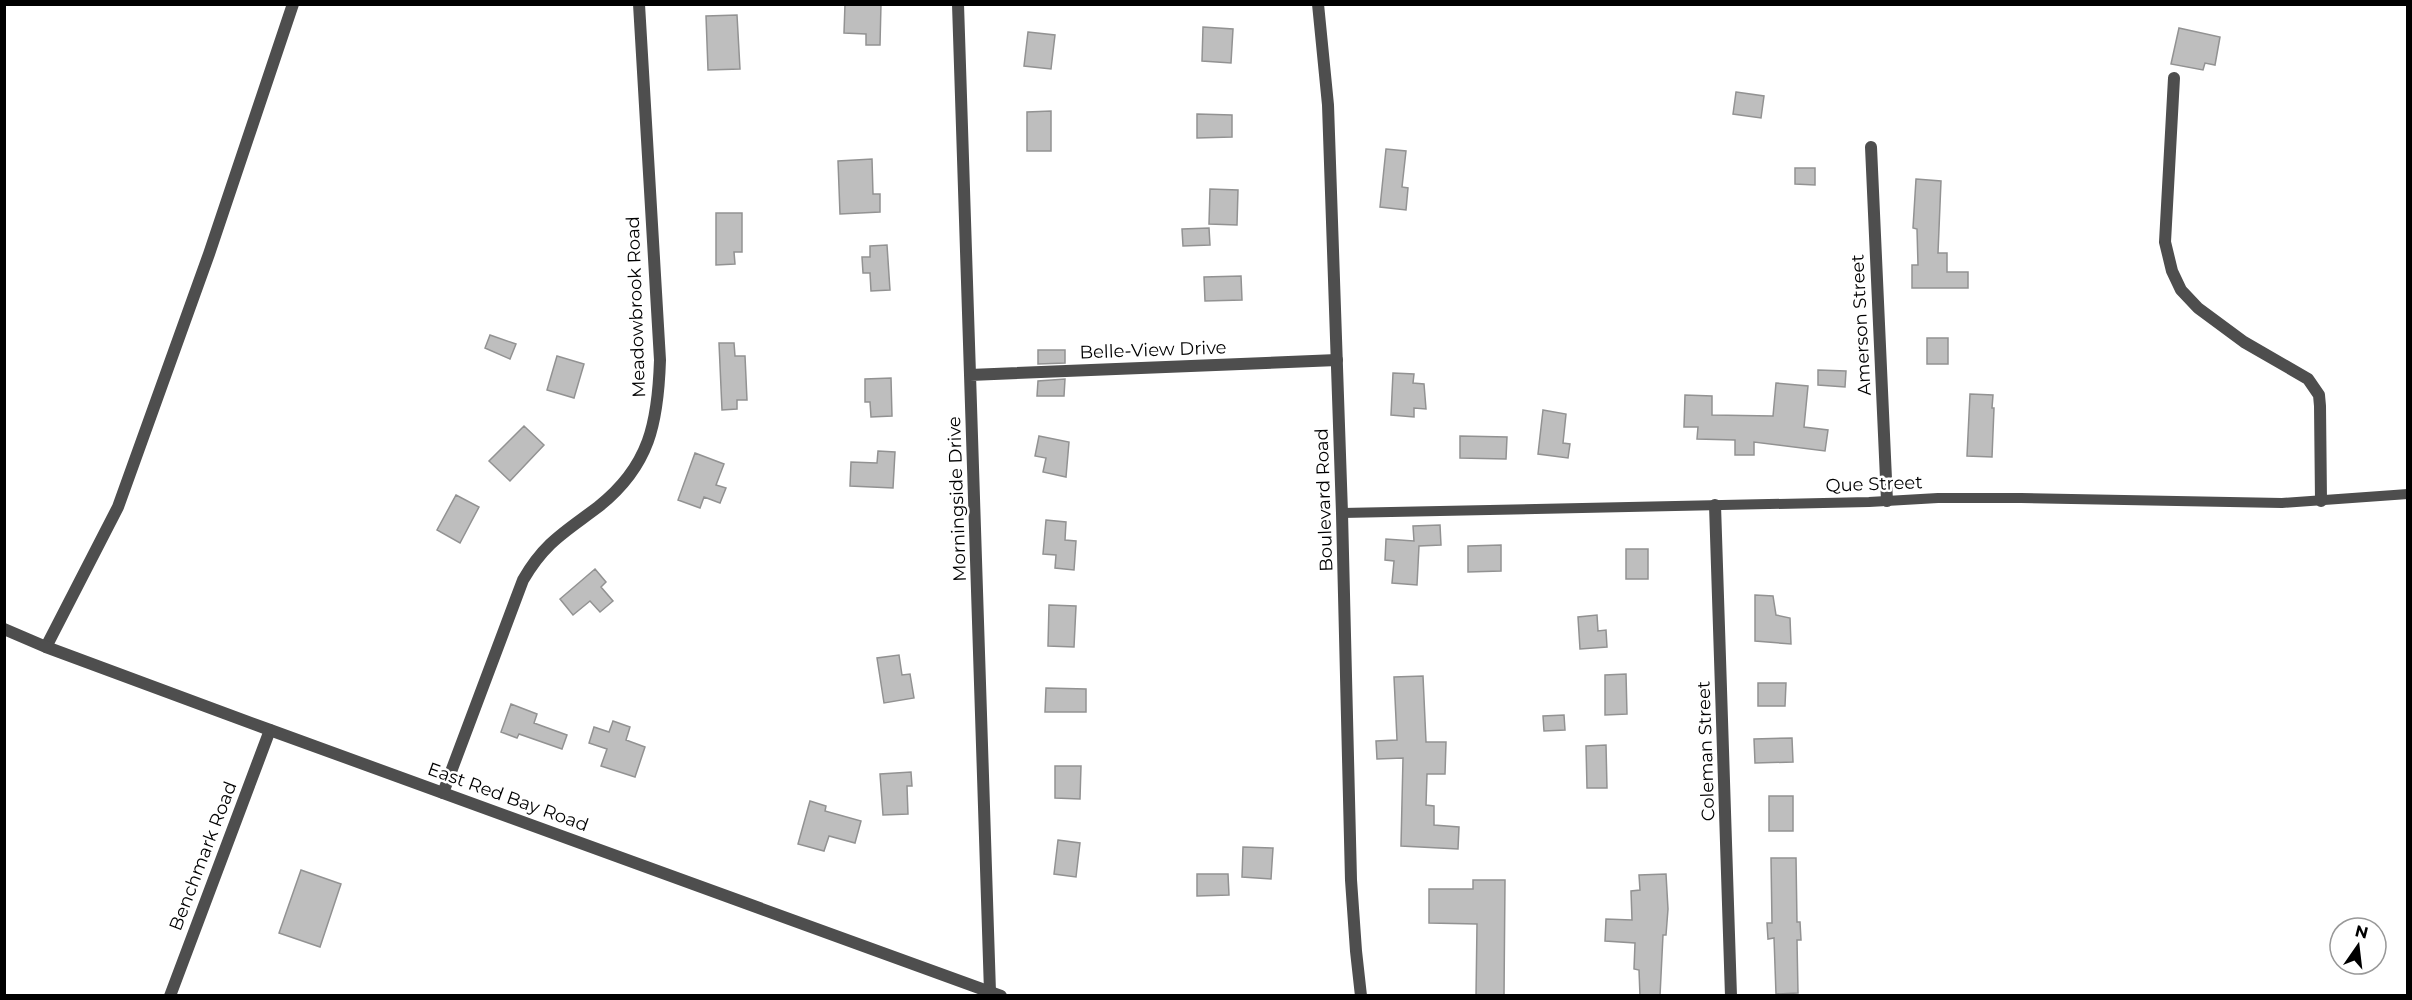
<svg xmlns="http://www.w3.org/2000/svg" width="2412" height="1000" viewBox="0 0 2412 1000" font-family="Montserrat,sans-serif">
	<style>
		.building { fill: #bebebe; stroke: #929292; stroke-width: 1.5 }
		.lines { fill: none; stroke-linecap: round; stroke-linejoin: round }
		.service { stroke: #4e4e4e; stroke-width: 10 }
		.minor { stroke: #4e4e4e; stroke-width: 12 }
		.tertiary { stroke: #4e4e4e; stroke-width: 12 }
		.labels { text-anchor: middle; stroke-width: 5; stroke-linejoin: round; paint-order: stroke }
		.street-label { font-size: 18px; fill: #000; stroke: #fff }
	</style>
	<rect width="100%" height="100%" fill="#fff"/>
	<path class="building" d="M845,4H881L880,45H866V34L844,33Z
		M737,15L740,69L708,70L706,16Z
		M1203,27L1233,29L1231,63L1202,61Z
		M2179,28L2220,37L2215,65L2205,63L2203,70L2171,64Z
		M1028,32L1055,35L1051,69L1024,66Z
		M1736,92L1764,96L1761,118L1733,114Z
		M1051,111V151H1027V112Z
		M1197,114L1232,115V137L1197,138Z
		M1386,149L1406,151L1402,187L1408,188L1406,210L1380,207Z
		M872,159L873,194H880V212L840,214L838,161Z
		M1795,168H1815V185L1795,184Z
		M1916,179L1941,181L1938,253H1947V272H1968V288H1912V265H1918L1917,229L1913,228Z
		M1210,189L1238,190L1237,225L1209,224Z
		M716,213H742V252H734L735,264L716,265Z
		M1209,228L1210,245L1183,246L1182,229Z
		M887,245L890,290L871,291L870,273H863L862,257H870V246Z
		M1241,276L1242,300L1205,301L1204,277Z
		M490,335L516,344L510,359L485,348Z
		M1927,338H1948V364H1927Z
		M719,343H734L735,356H745L747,400H737V409L722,410Z
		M1038,350H1065V363L1038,364Z
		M557,356L584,364L574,398L547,390Z
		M1818,370L1846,371L1845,387L1818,385Z
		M1393,373L1414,374L1413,383L1424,384L1426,409L1414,408V417L1391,415Z
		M891,378L892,416L871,417L870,402H865V379Z
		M1065,379L1064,396H1037L1038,381Z
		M1776,383L1808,386L1804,427L1828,430L1825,451L1754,442V455H1735V440L1697,439L1698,427H1684L1685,395L1712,396V415L1773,416Z
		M1970,394L1993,395L1992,408H1994L1992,457L1967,456Z
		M1543,410L1566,414L1563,443L1570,444L1568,458L1538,454Z
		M524,426L544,445L510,481L489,461Z
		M1039,436L1069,442L1066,477L1043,472L1046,458L1035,456Z
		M1460,436L1507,437L1506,459L1460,458Z
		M878,451L895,452L893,488L850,486L851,462L877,463Z
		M695,453L724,464L716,485L726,488L720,503L704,497L700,508L678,500Z
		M456,495L479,507L460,543L437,530Z
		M1046,520L1066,522L1065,540L1076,541L1074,570L1055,568L1056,555L1043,554Z
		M1440,525L1441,545L1419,546L1417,585L1392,583L1394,561L1385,560L1386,539L1414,541L1413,526Z
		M1501,545V571L1468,572V546Z
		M1626,549H1648V579H1626Z
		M595,569L606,582L601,587L613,601L600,612L590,601L573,615L560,599Z
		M1755,595L1773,596L1776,615L1790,618L1791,644L1755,641Z
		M1049,605L1076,606L1074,647L1048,646Z
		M1597,615L1598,631L1606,630L1607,647L1580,649L1578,617Z
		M899,655L902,675L910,674L914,698L884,703L877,658Z
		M1626,674L1627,714L1605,715V675Z
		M1423,676L1426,742H1446L1445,774H1427L1426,805L1434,806V825L1459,827L1458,849L1401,846L1403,758L1377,759L1376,741L1397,740L1394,677Z
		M1758,683H1786L1785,706H1758Z
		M1046,688L1086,689V712H1045Z
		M511,704L537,714L534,723L567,735L562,749L519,734L517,738L501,732Z
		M1564,715L1565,730L1544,731L1543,716Z
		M613,721L630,727L626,740L645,747L635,777L601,766L607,749L589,743L594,727L609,732Z
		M1792,738L1793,762L1755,763L1754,739Z
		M1606,745L1607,788H1587L1586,746Z
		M1055,766H1081L1080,799L1055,798Z
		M911,772L912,786H907L908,814L883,815L880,774Z
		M1769,796H1793V831H1769Z
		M810,801L826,806L825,811L861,821L855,843L829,836L824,851L798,844Z
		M1058,840L1080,843L1076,877L1054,874Z
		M1243,847L1273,848L1271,879L1242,877Z
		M1771,858H1796L1797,922H1800L1801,940H1797L1798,993L1776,994L1774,938L1768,939L1767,923H1772Z
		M301,870L341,884L320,947L279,933Z
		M1197,874H1228L1229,895L1197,896Z
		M1666,874L1668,909L1666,935H1663L1660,996H1640L1639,970L1634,969L1635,943L1605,941L1606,919L1632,920L1631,891L1640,890L1639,875Z
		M1473,880H1505L1504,996H1476L1477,924L1429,923V889H1473Z"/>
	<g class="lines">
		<path class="service" d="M1342,513L1869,502L1938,498H2021L2282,503L2408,494"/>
		<path class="minor" d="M958,4L990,992
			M2174,78L2165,242L2172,271L2181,290L2198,308L2244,342L2308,379L2319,395L2320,406L2321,501
			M1871,147L1887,501
			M970,375L1337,360
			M1715,505L1731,996
			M46,647L118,507L209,254L293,4
			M443,793L523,580C545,542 565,532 598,507C650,466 658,422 660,360L639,4
			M170,996L270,730"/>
		<path class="tertiary" d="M1318,4L1328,105L1342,513L1351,880L1356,951L1361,996
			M4,629L46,647L270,730L1001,996"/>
	</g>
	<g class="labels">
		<g class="street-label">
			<text transform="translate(636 307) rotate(-92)" y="6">Meadowbrook Road</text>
			<text transform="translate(1861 325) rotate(-93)" y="6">Amerson Street</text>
			<text transform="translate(1153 350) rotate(-2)" y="6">Belle-View Drive</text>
			<text transform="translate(1874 484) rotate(-2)" y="6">Que Street</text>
			<text transform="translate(957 499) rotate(-92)" y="6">Morningside Drive</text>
			<text transform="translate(1324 500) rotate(-92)" y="6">Boulevard Road</text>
			<text transform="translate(1706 751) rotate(-92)" y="6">Coleman Street</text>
			<text transform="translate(508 797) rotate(20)" y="6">East Red Bay Road</text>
			<text transform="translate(203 856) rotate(-69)" y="6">Benchmark Road</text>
		</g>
	</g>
	<rect width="2412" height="1000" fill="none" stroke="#000000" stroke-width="12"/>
	<g transform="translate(2358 946) rotate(14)"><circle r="28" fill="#ffffff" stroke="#999999" stroke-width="1.5"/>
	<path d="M0-4.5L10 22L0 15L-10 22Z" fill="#000000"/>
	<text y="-9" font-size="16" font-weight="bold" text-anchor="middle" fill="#000000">N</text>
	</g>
</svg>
